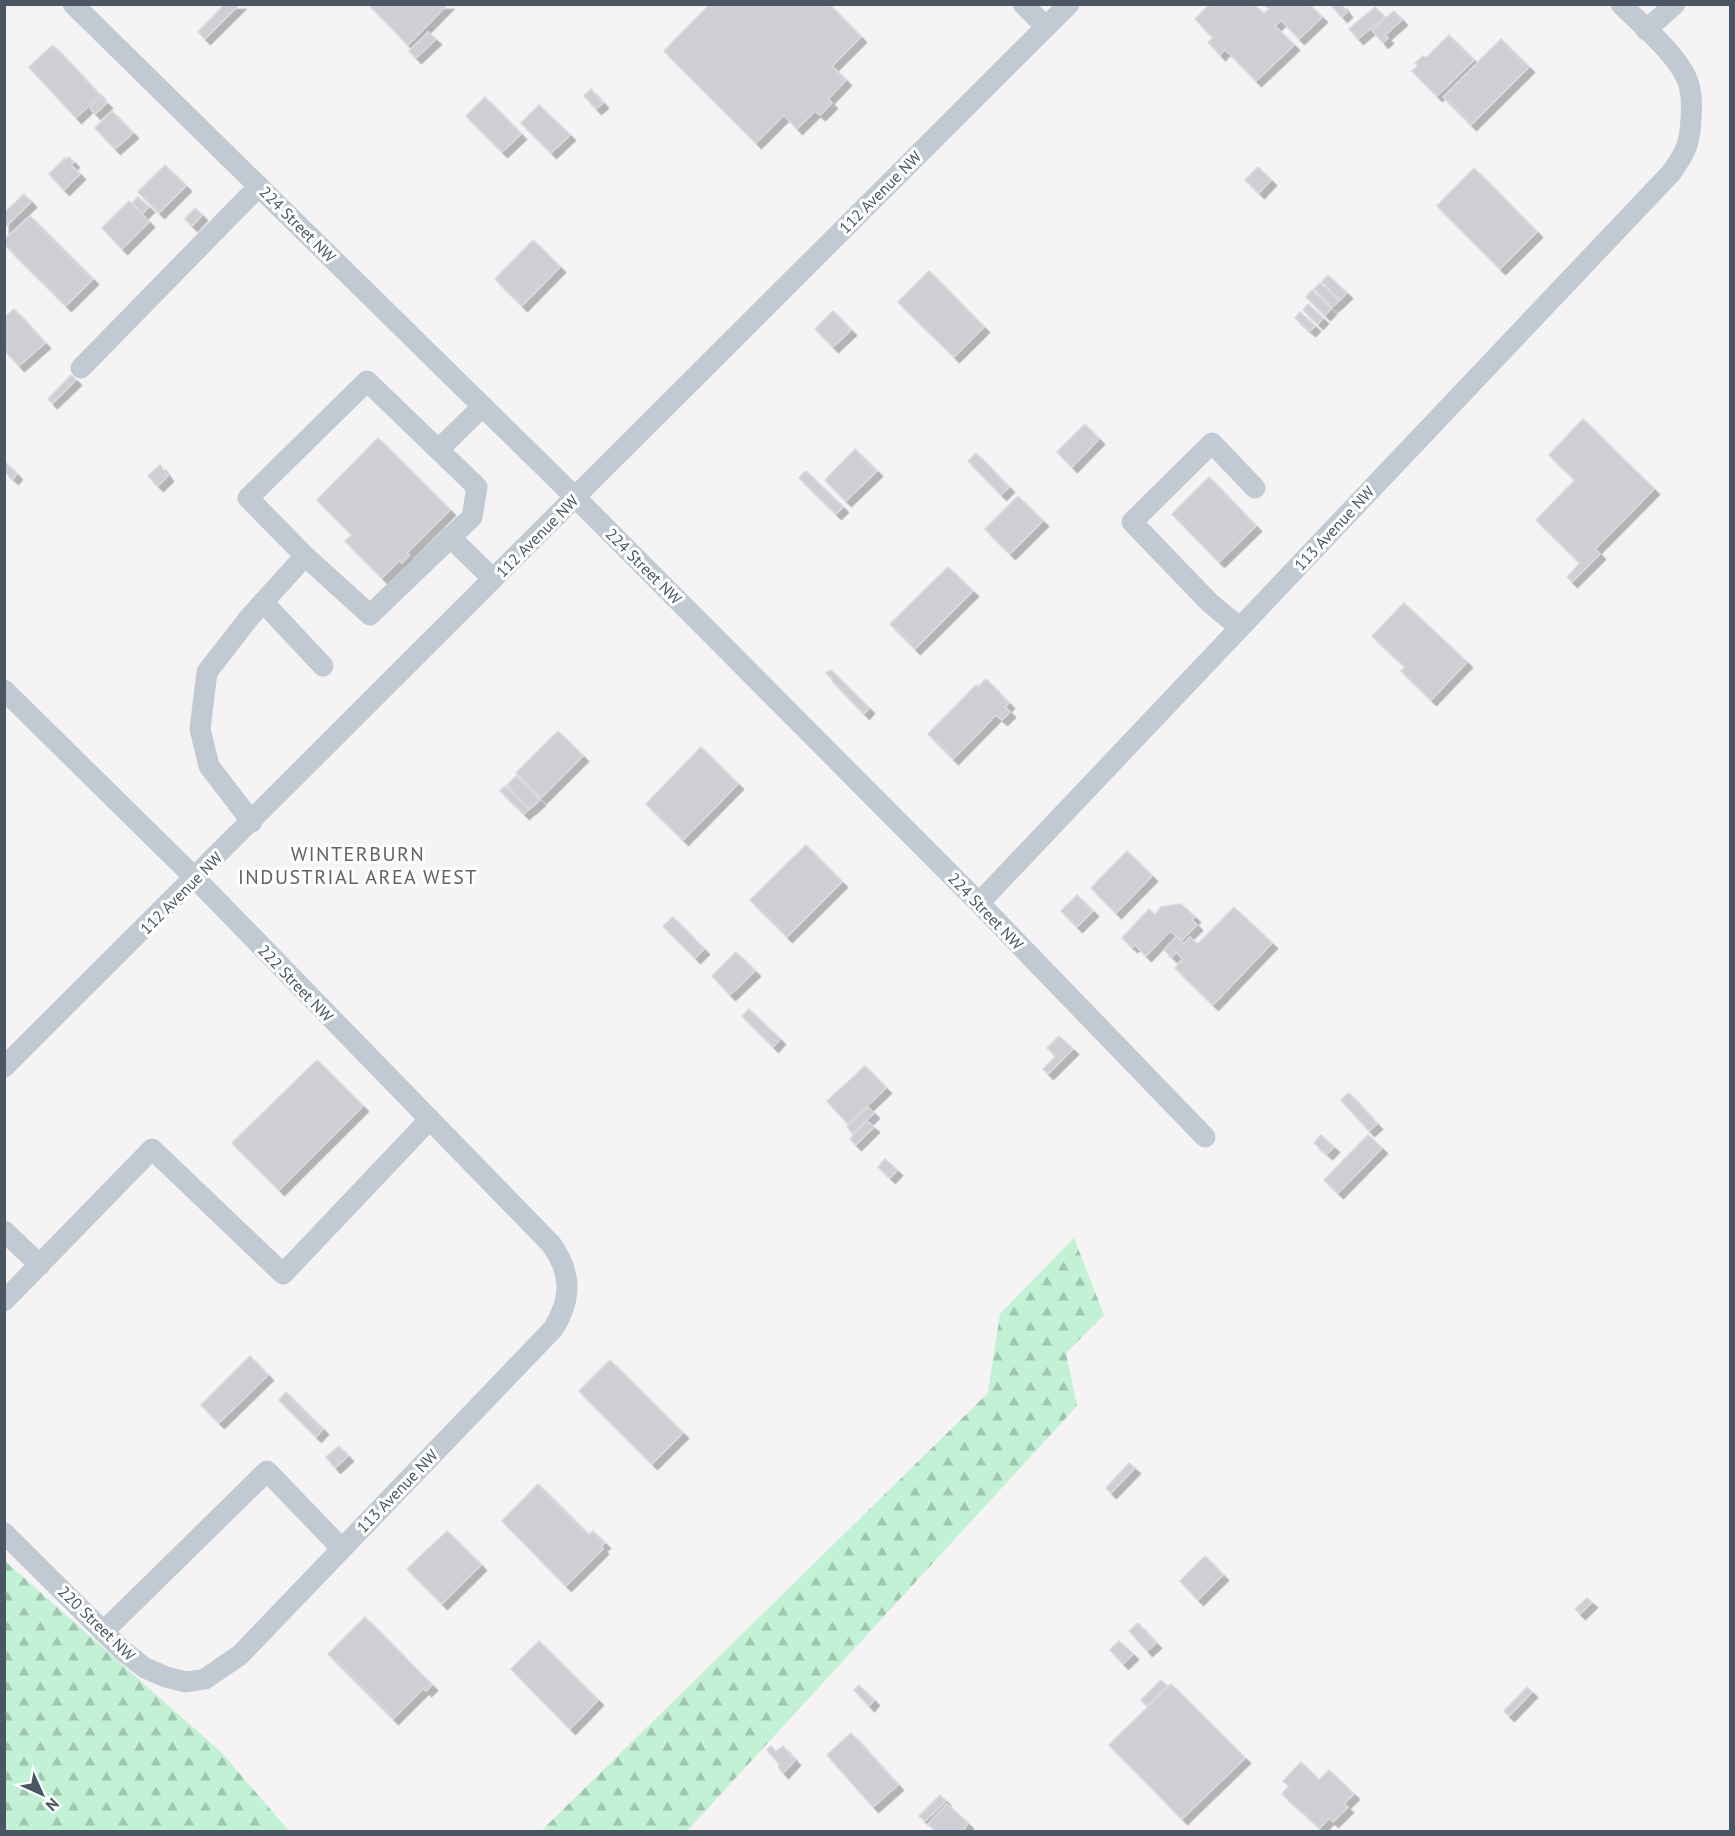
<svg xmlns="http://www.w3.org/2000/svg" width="1735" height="1836" viewBox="0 0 1735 1836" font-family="'PT Sans',sans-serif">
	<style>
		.forest { fill: url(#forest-firs) }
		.building { fill: #cdcfd5; stroke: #d7d9de; stroke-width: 1.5; filter: url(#shadow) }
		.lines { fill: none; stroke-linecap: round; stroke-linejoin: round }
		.minor { stroke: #c1cad2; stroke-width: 21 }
		.labels { text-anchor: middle; stroke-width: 6; stroke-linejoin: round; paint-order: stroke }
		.street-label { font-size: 16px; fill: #4a5661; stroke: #fff }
		.quarter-label { font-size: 20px; letter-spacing: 1.5px; fill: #5f6368; stroke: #fff }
	</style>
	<defs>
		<pattern id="forest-firs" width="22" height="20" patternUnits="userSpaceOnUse" patternTransform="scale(1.5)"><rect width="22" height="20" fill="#c3f1d5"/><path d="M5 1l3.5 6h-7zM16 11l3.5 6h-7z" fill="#a0c6b0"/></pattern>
		<filter id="shadow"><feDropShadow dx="5.5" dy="5.5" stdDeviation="0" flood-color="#0004"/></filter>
	</defs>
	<rect width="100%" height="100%" fill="#f5f3f3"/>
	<path class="forest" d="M1074,1238L1104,1315L1066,1353L1077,1406L687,1831H541L988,1393L1000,1314Z
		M5,1561L221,1752L289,1831H5Z"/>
	<path class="building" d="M225,4H240L205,39L198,32Z
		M368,4H448L408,45Z
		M710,4H829L861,37L832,66L846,80L828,99L832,103L820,115L815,111L797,129L784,115L756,143L664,51Z
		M1210,4H1254L1263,14L1269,9L1265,6L1267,4H1309L1322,17L1299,39L1281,20L1275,26L1294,45L1256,81L1225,49L1220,55L1208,42L1213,38L1195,19Z
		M1341,4L1347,12L1342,17L1331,5Z
		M1375,7L1384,17L1358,39L1349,29Z
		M1394,11L1402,20L1385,35L1388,38L1383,43L1372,30Z
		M428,32L436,39L416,58L409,51Z
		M1449,35L1474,60L1437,96L1412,71L1418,66L1415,63L1423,56L1426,58Z
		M1501,39L1529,67L1471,125L1443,97Z
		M53,45L100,95L76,118L29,67Z
		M591,89L603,103L596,109L584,96Z
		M101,97L107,103L95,114L90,108Z
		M485,97L521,134L502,152L466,116Z
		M539,105L570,135L551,153L521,123Z
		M112,111L133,133L115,149L95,128Z
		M69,157L74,162L71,165L80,174L64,190L49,174L65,158L66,160Z
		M165,165L186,186L159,213L138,192Z
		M1258,167L1271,180L1259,193L1245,180Z
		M1474,168L1537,232L1500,269L1437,206Z
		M24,194L31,202L4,228V213Z
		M138,197L149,207L143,213L132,203Z
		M129,201L149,222L122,249L102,228Z
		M195,208L202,215L192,226L185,219Z
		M30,216L93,279L66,306L4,244V240Z
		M533,240L560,267L522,306L495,279Z
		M929,271L984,327L954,357L898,302Z
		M1328,275L1347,293L1340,300L1322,282Z
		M1320,283L1339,301L1332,307L1314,289Z
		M1312,290L1331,309L1325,315L1306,297Z
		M1308,304L1323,318L1318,324L1303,310Z
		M14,309L45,343L19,366L4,350V318Z
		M833,311L851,330L833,347L815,329Z
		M1300,312L1315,326L1310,331L1295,318Z
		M71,375L76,380L52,403L48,399Z
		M1583,419L1654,489L1595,549L1600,554L1572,582L1567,577L1580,563L1536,520L1575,480L1549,455Z
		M1085,424L1099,439L1072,467L1057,452Z
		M378,438L450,510L407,553L409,555L402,563L400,560L382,578L345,541L352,535L317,500Z
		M855,449L877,471L846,501L825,480Z
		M976,453L1009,487L1001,495L968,461Z
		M5,462L17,474L13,479L4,471Z
		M160,465L168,476L158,486L148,476Z
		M806,471L843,507L836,514L799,478Z
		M1209,477L1256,526L1219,562L1172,514Z
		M1018,496L1043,521L1010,554L985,529Z
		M948,567L973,591L915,649L890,624Z
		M1404,603L1467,662L1431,700L1401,671L1405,667L1372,636Z
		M831,670L869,708L864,714L832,681L833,680L826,673Z
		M986,679L1009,703L1005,707L1010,712L1002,720L996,715L953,759L928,734L976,685L978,687Z
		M558,731L583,756L541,798L516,773Z
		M701,747L738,784L683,840L646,804Z
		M516,776L540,800L530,809L507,785Z
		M505,786L529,809L524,814L500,791Z
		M806,845L842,882L787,937L750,900Z
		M1127,851L1152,876L1116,913L1091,888Z
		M1077,895L1093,911L1077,927L1061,911Z
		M1181,904L1195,917L1192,920L1197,925L1182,940L1170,931L1146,956L1135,945L1132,947L1122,938L1149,909L1155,915L1161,907Z
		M1234,907L1272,943L1213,1005L1175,968L1183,959L1176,952L1172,957L1164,950L1176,937L1184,944L1190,937L1198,944Z
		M673,917L704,949L695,958L663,926Z
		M736,952L755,971L730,995L712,976Z
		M749,1009L780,1039L773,1047L742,1016Z
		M1059,1036L1073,1049L1048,1074L1043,1069L1056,1056L1047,1048Z
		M317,1060L363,1106L279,1190L232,1143Z
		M865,1066L886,1088L848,1124L827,1101Z
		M1349,1093L1377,1124L1369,1131L1341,1100Z
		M868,1107L874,1113L853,1134L847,1127Z
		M867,1121L874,1127L856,1145L850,1139Z
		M1321,1135L1334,1147L1327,1154L1314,1143Z
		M1368,1135L1382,1148L1338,1193L1324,1180Z
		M885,1159L897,1170L890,1178L878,1167Z
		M250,1356L268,1375L219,1423L201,1405Z
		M610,1360L683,1433L652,1464L579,1391Z
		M286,1392L323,1429L316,1437L279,1400Z
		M339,1446L348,1456L335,1468L326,1457Z
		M1129,1463L1135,1468L1111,1493L1106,1488Z
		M538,1484L589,1535L593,1531L605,1543L601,1546L603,1549L566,1586L502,1521Z
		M447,1531L481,1565L442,1604L407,1569Z
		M1205,1556L1223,1575L1198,1600L1180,1581Z
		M1587,1598L1592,1602L1580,1614L1575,1609Z
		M365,1617L432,1685L426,1691L424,1688L393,1719L328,1654Z
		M1138,1623L1156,1643L1147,1651L1129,1631Z
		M539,1641L598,1700L570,1729L511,1669Z
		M1119,1641L1133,1654L1123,1664L1110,1650Z
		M1161,1680L1167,1686L1147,1706L1141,1700Z
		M1171,1684L1245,1758L1182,1819L1109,1745Z
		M859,1685L874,1700L869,1706L854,1690Z
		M1527,1687L1532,1692L1509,1716L1504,1711Z
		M851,1733L898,1785L873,1807L827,1755Z
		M771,1746L776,1752L783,1746L795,1760L783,1773L778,1767L780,1765L767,1750Z
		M1301,1762L1319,1780L1329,1770L1354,1794L1344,1804L1348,1807L1333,1822L1329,1818L1320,1828L1282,1794L1289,1786L1283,1781Z
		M940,1795L946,1801L925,1821L919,1816Z
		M947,1804L968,1823L962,1832H936L928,1824Z"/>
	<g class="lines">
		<path class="minor" d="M73,4L575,497L979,903L1205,1137
			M1023,4L1046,27
			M1646,30L1675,4
			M81,368L259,186
			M439,449L483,406
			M450,537L493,579
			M263,602L323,666
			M1240,628L1209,602L1132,522L1212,443L1255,488
			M4,690L195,878L551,1244C572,1273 572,1299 553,1329L240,1655L205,1679L186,1682L166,1677L145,1668L122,1650L4,1533
			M252,822L209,766L200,729L207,672L249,618L305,556L370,615L472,517L477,487L367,381L248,498L305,556
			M979,903L1671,173C1686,152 1690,144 1691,118C1692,107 1692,96 1689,85C1682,58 1641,25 1621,4
			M4,1067C361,714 712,357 1069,4
			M4,1231L40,1265
			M4,1301L152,1149L283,1274L430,1119
			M103,1632L267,1471L342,1549"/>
	</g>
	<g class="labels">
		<g class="street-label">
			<text transform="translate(880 192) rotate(-45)" y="6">112 Avenue NW</text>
			<text transform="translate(298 224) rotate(45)" y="6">224 Street NW</text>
			<text transform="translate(1334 528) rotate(-47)" y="6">113 Avenue NW</text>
			<text transform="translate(537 536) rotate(-45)" y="6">112 Avenue NW</text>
			<text transform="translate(644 566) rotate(45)" y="6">224 Street NW</text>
			<text transform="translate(181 893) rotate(-45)" y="6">112 Avenue NW</text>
			<text transform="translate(986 911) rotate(46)" y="6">224 Street NW</text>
			<text transform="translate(296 983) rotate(46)" y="6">222 Street NW</text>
			<text transform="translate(397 1491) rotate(-46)" y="6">113 Avenue NW</text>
			<text transform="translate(97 1623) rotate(44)" y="6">220 Street NW</text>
		</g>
		<g class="quarter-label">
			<text x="358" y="861">WINTERBURN<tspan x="358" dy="23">INDUSTRIAL AREA WEST</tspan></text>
		</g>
	</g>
	<rect width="1735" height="1836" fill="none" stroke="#4a5661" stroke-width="12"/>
	<g transform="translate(42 1794) rotate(135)" stroke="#ffffff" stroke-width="4.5" paint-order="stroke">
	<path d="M0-4.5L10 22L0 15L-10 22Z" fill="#4a5661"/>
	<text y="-9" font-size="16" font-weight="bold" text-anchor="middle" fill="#4a5661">N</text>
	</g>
</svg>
